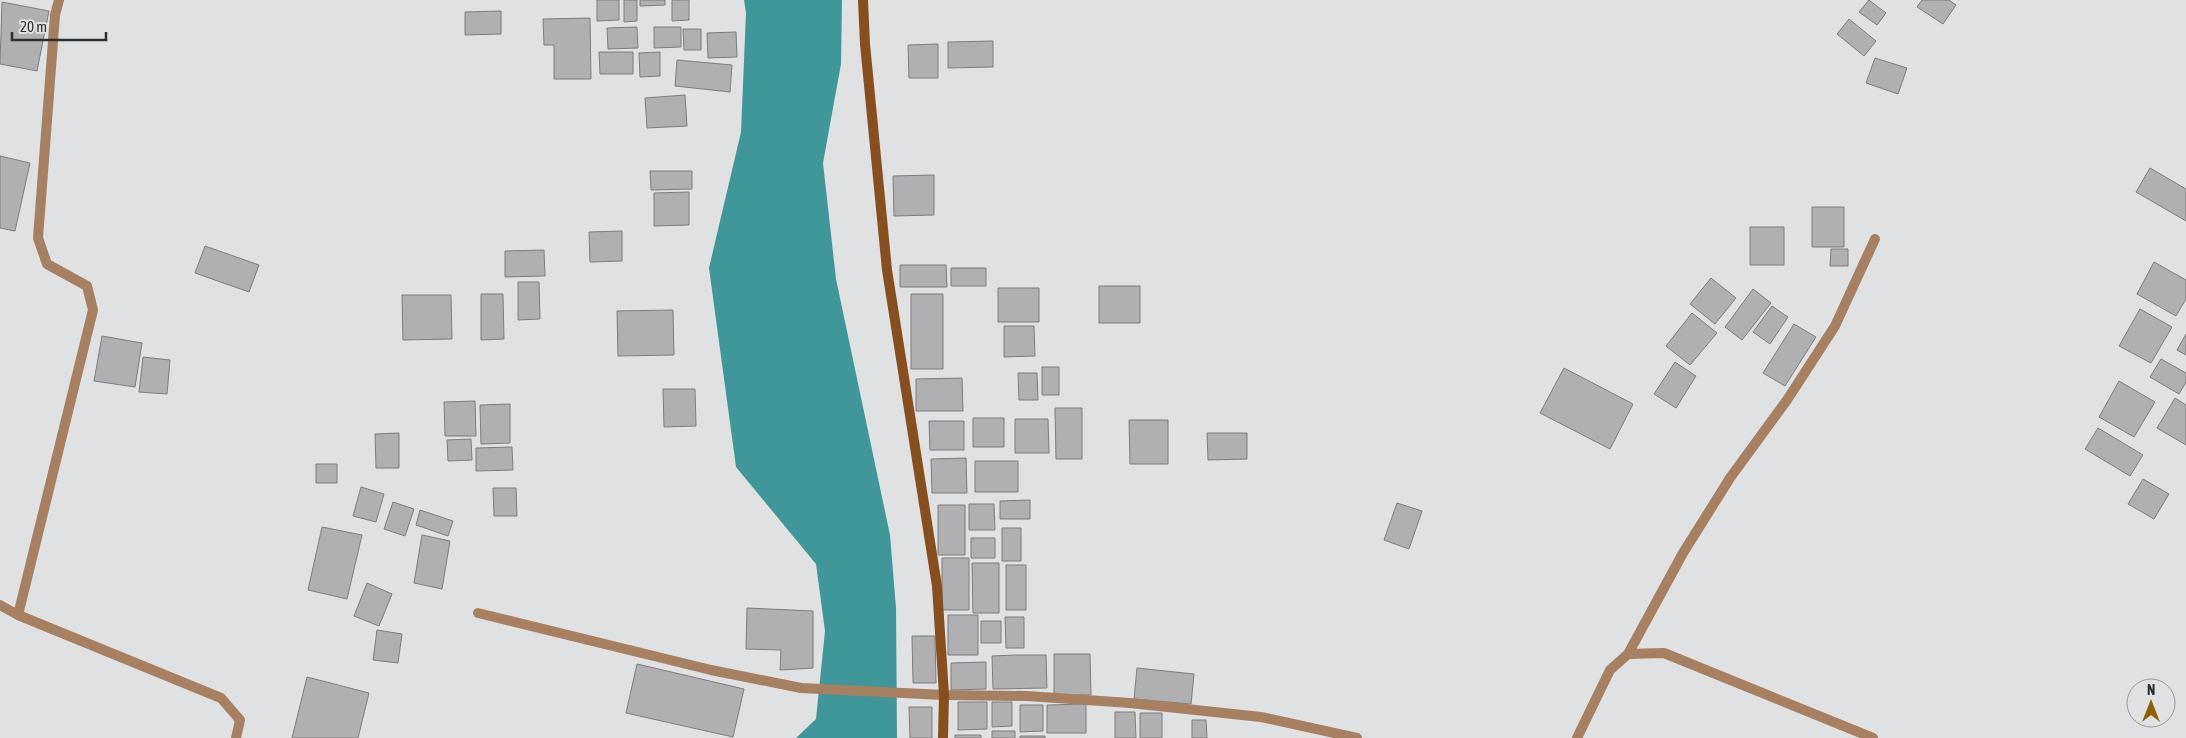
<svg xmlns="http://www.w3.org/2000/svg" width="2186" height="738" viewBox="0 0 2186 738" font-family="'Asap Condensed',sans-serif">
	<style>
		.water { fill: #3f979a }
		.building { fill: #b0b0b3; stroke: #7d7d7f }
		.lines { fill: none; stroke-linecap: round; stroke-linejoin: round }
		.street { stroke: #a77f61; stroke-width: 10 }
		.secondary { stroke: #874f1e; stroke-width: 10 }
	</style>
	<rect width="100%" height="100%" fill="#dfe1e3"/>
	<path class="water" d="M744,0H842L841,64L823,163L836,279L890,535L896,608L897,738H796L816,719L825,631L816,564L736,467L709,268L741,132L746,13Z"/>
	<path class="building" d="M597,0H619V20L597,21Z
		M624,0H637V21L624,22Z
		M640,0H665V5L640,6Z
		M672,0H689V20L672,21Z
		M1869,0L1886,13L1877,25L1859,12Z
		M1922,0H1949L1956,5L1943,24L1917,7Z
		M2,2L49,11L37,71L0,64Z
		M501,11V34L465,35V12Z
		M590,18L591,79H554V45H544L543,19Z
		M1849,19L1876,41L1864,56L1837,34Z
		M637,27L638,48L608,49L607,28Z
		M654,27H681V47L654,48Z
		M683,29H701V50H684Z
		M736,32L737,57L708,58L707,33Z
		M993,41V67L948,68V42Z
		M938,44V78H909L908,45Z
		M599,52H633V74H600Z
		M660,52V76L640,77L639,53Z
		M1875,58L1907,68L1898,94L1866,83Z
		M677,60L732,65L730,92L675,86Z
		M685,95L687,126L647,128L645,98Z
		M0,156L30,163L15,231L0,228Z
		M2150,168L2186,189V221L2136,192Z
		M650,171H692V189L651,190Z
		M934,175V215L894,216L893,176Z
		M689,192V225L654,226V193Z
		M1812,207H1844V247H1812Z
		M1750,227H1784V265H1750Z
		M622,231V261L590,262L589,232Z
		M205,246L259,265L249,292L195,273Z
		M1831,249H1848V266H1830Z
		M544,250L545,276L505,277V251Z
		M2154,262L2186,280V299L2176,316L2137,294Z
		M900,265H946L947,287H900Z
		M951,268H986V286H951Z
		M1711,278L1736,298L1715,324L1690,304Z
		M518,282H539L540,319L518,320Z
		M1099,286H1140V323H1099Z
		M998,288H1039V322H998Z
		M1753,289L1771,303L1742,340L1725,327Z
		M481,294H503L504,339L481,340Z
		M911,294H943V369H911Z
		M402,295H451L452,339L403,340Z
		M1772,306L1788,317L1770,344L1753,332Z
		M2140,309L2172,327L2151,363L2119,346Z
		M673,310L674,355L618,356L617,311Z
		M1692,313L1717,333L1690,365L1666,346Z
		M1794,324L1816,337L1785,386L1763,373Z
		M1004,326H1034L1035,356L1004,357Z
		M2186,334V355L2177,350Z
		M102,336L142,343L135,387L94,381Z
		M143,357L170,360L167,394L139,392Z
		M2161,359L2186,373V382L2179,394L2150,377Z
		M1675,362L1696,376L1676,408L1654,394Z
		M1042,367H1059V395H1042Z
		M1564,368L1633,404L1610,449L1540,413Z
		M1018,373H1037L1038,400H1019Z
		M962,378L963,411H916V379Z
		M2119,381L2155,402L2134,437L2099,417Z
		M663,389H695L696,426L664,427Z
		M2175,398L2186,405V445L2157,428Z
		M475,401L476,436H445L444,402Z
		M510,404V443L481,444L480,405Z
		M1055,408H1082V459H1056Z
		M973,418H1004V447H973Z
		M1015,419H1048L1049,453H1015Z
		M1129,420H1168V464H1130Z
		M929,421H964V450H930Z
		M2098,428L2143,455L2130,476L2085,449Z
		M399,433V468H376L375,434Z
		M1207,433H1247V459L1208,460Z
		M471,439L472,460L448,461L447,440Z
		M512,447L513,470L476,471V448Z
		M966,458L967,493H932L931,459Z
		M975,461H1018V492H975Z
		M316,464H337V483H316Z
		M2143,479L2169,494L2154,519L2128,504Z
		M361,487L384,494L376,522L353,516Z
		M493,488H516L517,516H494Z
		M1030,500V519H1000V501Z
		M393,502L414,509L405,536L384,529Z
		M1397,503L1422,511L1409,549L1384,540Z
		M969,504H994L995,530H969Z
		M938,505H965V555H938Z
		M420,510L453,521L448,536L416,525Z
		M322,527L362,535L347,599L308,590Z
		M1002,528H1021V561H1002Z
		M422,535L450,541L442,589L414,583Z
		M971,538H995V558H971Z
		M942,558H969V610H942Z
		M972,563H999V613H973Z
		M1006,565H1026V610H1006Z
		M367,583L392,594L379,626L354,616Z
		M747,608L813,611V668L780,670L781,650L746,649Z
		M948,615H978V655H948Z
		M1005,617H1024V648H1006Z
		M981,621H1001V643H981Z
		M377,630L402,634L398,663L373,660Z
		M912,636H935L936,683H913Z
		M1054,654H1090L1091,695H1054Z
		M1015,655H1046L1047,688L993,689L992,656Z
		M986,662V689L951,690V663Z
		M637,664L744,689L733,737L626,713Z
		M1137,668L1194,674L1191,704L1134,699Z
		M307,677L369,693L358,738H292Z
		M958,702H987V729L958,730Z
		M992,702H1012V726L992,727Z
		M1086,704V733H1047V705Z
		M1020,705H1043V731L1020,732Z
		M909,707H932V738H910Z
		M1115,712H1135L1136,738H1115Z
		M1140,713H1162V738H1140Z
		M1192,720H1206L1207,738H1192Z
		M992,731H1015V738H992Z
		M955,735H981V738H955Z
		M1020,736H1045V738H1020Z"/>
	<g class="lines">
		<path class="street" d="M0,605L18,615L221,698L240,720L236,738
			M478,613L711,670L801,688L944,695L1027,696L1130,703L1261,717L1357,738
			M18,615L93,310L87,286L47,264L38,238L55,15L59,0
			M1628,654L1683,553L1730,478L1787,400L1835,326L1875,239
			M1577,738L1610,670L1628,654L1664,653L1873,738"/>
		<path class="secondary" d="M863,0L865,44L887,270L937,586L944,695L943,738"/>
	</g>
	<g transform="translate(2151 703)"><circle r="24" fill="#dfe1e3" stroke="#989a9b"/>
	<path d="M0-4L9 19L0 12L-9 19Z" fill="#8d6006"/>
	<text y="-8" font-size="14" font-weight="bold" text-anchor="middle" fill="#2e2f2f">N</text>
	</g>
	<path d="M12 32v8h94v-8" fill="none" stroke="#2e2f2f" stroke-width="2.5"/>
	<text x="20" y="32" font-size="15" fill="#2e2f2f" stroke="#dfe1e3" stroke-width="4" paint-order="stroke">20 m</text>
</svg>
